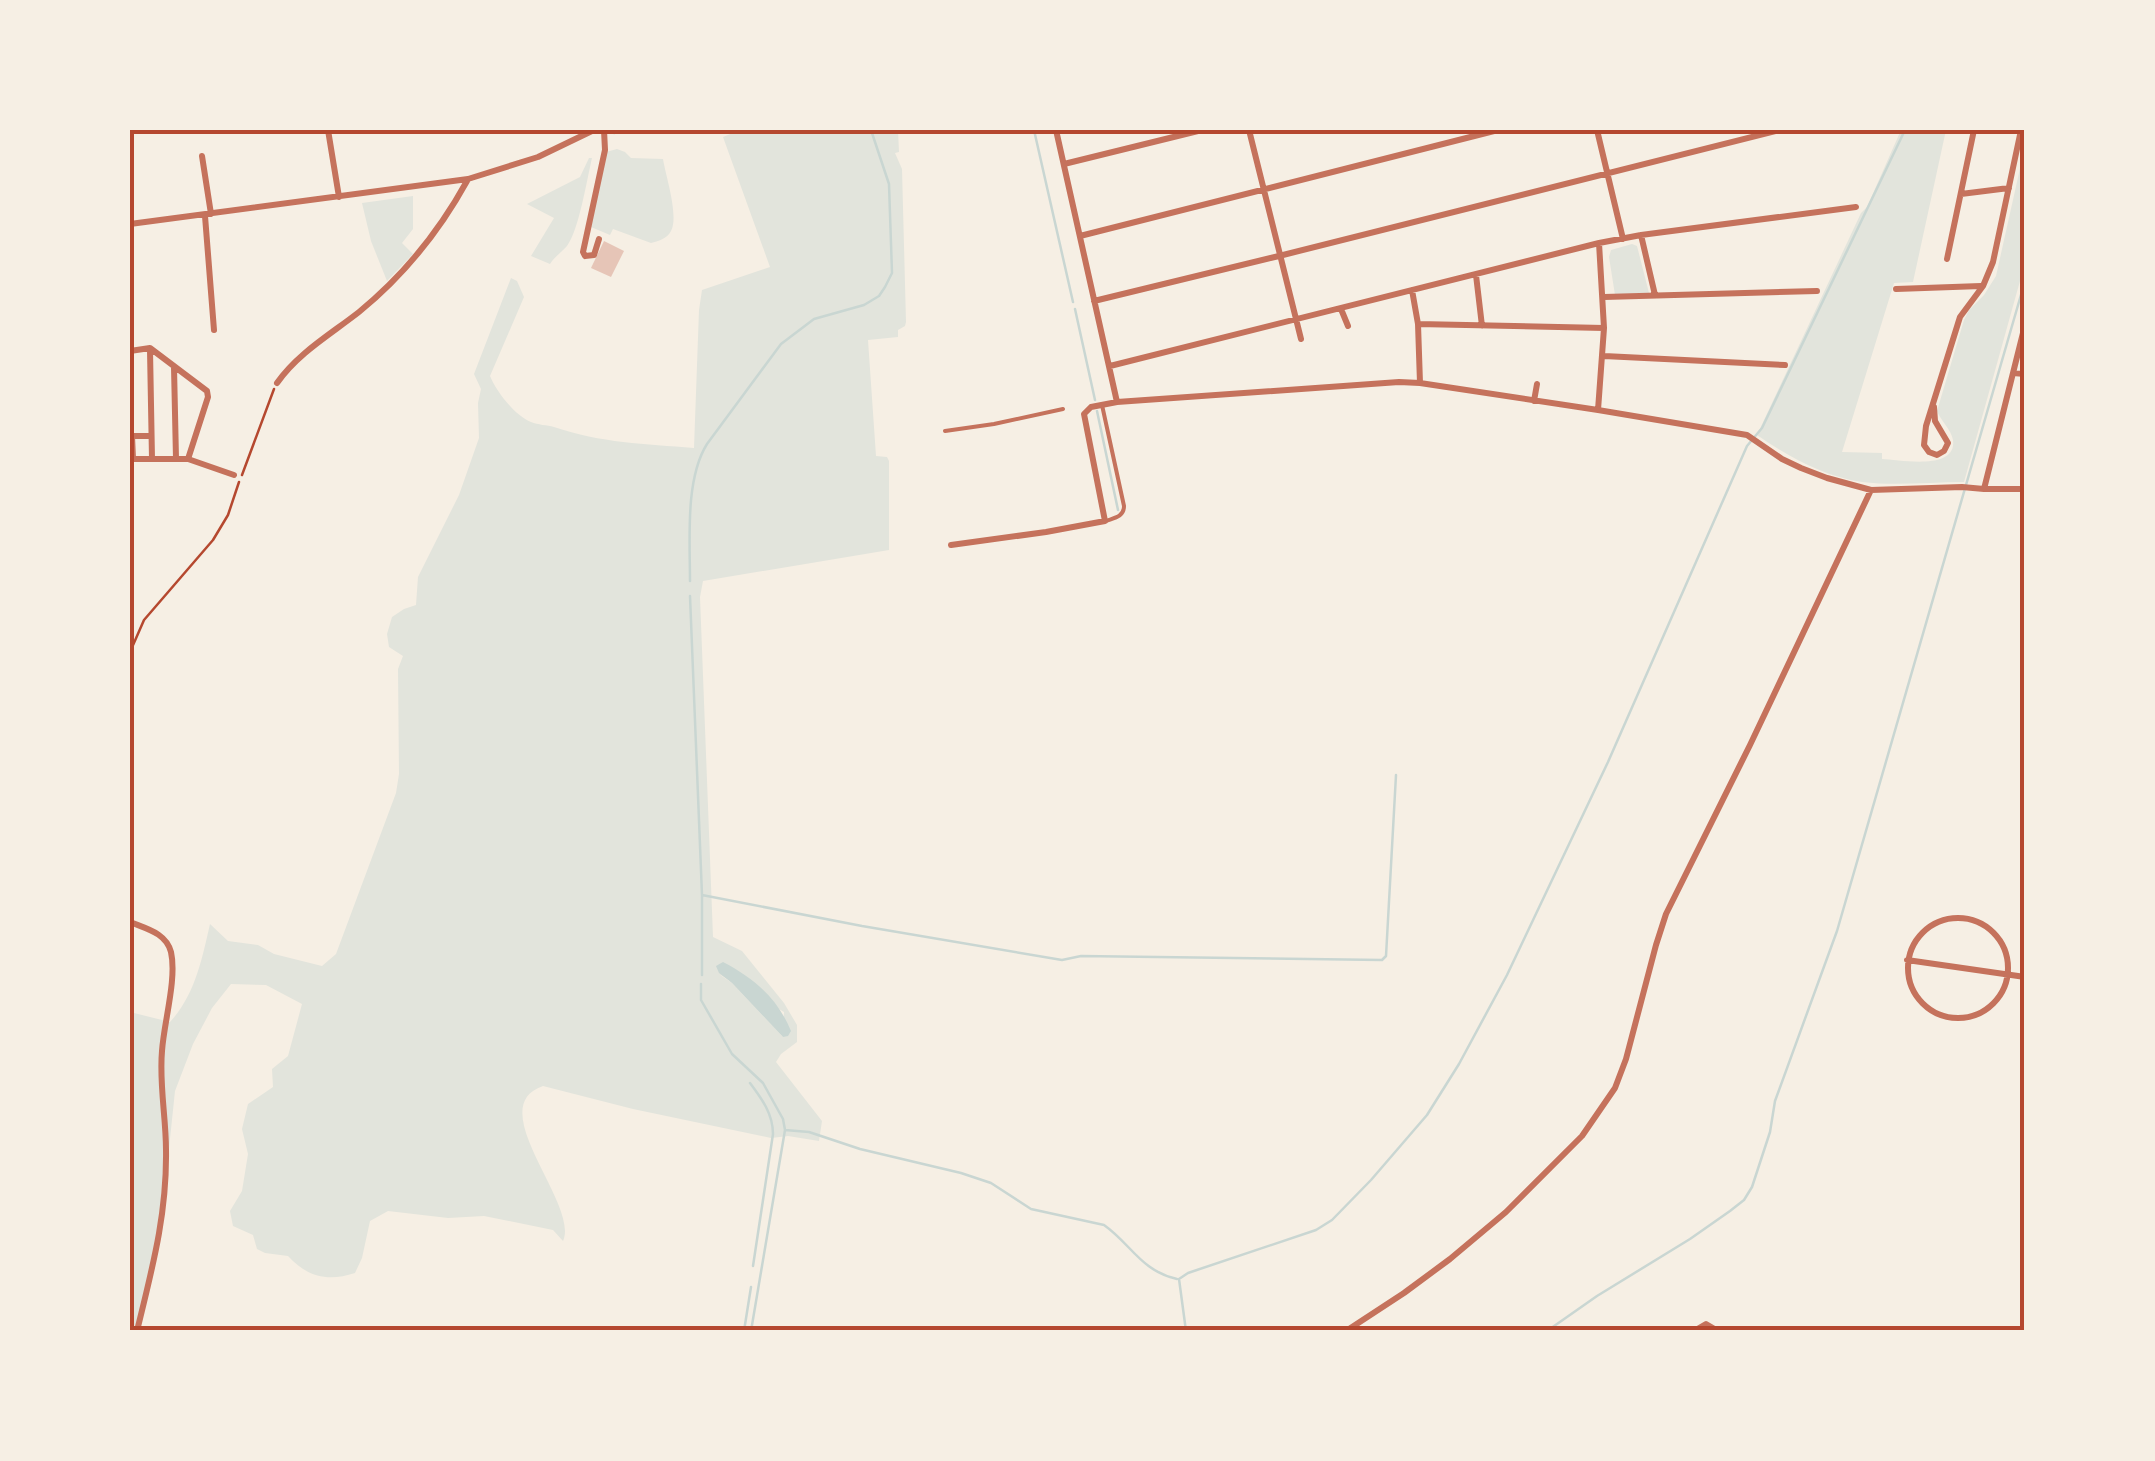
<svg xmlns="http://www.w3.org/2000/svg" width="2155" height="1461" viewBox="0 0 2155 1461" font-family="Commissioner,sans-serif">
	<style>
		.green { fill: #e2e4dc; fill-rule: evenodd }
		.water { fill: #c9d6d2 }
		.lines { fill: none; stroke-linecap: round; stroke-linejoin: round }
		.stream { stroke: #c9d6d2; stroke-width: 2.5 }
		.building { fill: #e6c5b7 }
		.path { stroke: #b5482f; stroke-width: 2.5 }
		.pedestrian { stroke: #c5725c; stroke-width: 4 }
		.minor { stroke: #c5725c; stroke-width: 6 }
		.neatline { fill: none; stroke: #b5482f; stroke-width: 4 }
	</style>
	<rect width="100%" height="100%" fill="#f6efe4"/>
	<path class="green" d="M740,130H898L899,152L895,153L902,169L906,322L905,326L898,330V337L868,340L876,456L887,457L889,461V550L703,581L700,597L713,937L742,951L784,1003L797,1025V1042L781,1054L776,1062L822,1121L819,1141L788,1136L771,1138L633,1109L543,1086C481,1107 580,1204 563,1241L553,1230L484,1216L448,1218L388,1211L370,1221L362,1258L355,1273C328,1282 307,1277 288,1256L265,1253L257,1249L253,1235L233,1226L230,1211L242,1191L248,1154L242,1129L248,1104L273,1087L272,1069L288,1056L302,1004L266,985L231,984L212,1008L193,1044L175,1091L166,1177L153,1263L134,1331H130V1012L170,1022C195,995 202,959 210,924L228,941L258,945L274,954L322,966L336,954L396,793L399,774L398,669L403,656L389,647L387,634L392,617L404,609L416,605L418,577L459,495L479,438L478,403L481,389L474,374L511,278L517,281L524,297L490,376C496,391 515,416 531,422C538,425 547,425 554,427C601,443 645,444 694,448L699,310L702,290L770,267L723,137ZM719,974L784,1012L783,1037L732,983Z
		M1901,130H1946L1913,282L1894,283L1842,452L1882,453V459C1901,460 1957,471 1953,440C1951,429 1941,421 1937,411L1964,320L1969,310L1984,295L1996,276L2025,146V263L1964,482C1931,482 1895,486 1862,482C1823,476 1789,457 1757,435L1861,213L1867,207Z
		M617,149L625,152L631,158L663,159C666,177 679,216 671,231C667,239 658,241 651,243L613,229L610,235L591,227L606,152Z
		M589,158H592C587,179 579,230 567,246C561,253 555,256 550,264L531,256L554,218L527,204L580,177Z
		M413,196V229L402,243L413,254L387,281L371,241L362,203Z
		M1632,244L1637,246L1649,293L1615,295L1609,257L1611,250Z"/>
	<path class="water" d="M723,962C754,978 778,999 791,1031L788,1036L783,1037L732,983L719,973L716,966Z"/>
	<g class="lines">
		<path class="stream" d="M1034,130L1073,302
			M614,133L621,130
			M1075,309L1095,400
			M1097,411L1118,510
			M690,581C690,540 685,479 707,444L781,344L814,319L864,305L879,296L885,287L892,273L889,184L871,130
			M690,596L702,895V975
			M702,895L862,926L1062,960L1081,956L1382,960L1386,956L1396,775
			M701,984V1000L732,1054L763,1083L783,1119L785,1130L751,1331
			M750,1083C762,1099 773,1114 773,1134L753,1266
			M785,1130L809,1132L860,1149L961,1173L991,1183L1031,1209L1104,1225C1131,1244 1141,1271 1177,1279
			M744,1331L751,1287
			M1186,1331L1179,1279L1188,1273L1316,1230L1332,1220L1371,1180L1427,1115L1459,1064L1507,975L1608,762L1747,446L1762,428L1905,130
			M1547,1331L1597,1296L1690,1239L1730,1211L1744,1200L1752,1187L1770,1132L1775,1101L1837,931L2025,281"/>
	</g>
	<path class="building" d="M604,241L624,251L611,277L591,268Z"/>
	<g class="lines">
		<path class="path" d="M242,475L274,389
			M130,652L144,620L213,540L228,515L239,482"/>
		<path class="pedestrian" d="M1102,405L1124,506C1124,517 1114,518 1106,521
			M945,431L994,424L1063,409"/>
		<path class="minor" d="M328,130L339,197
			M1056,130L1117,402L1399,382L1420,383L1598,410L1747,435L1782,459L1801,468L1827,478L1871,490L1962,487L1984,489H2025
			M1249,130L1301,339
			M1597,130L1623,239
			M202,156L211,214
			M1064,164L1202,130
			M1961,194L2009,188
			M205,216L214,330
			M130,224L468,179L538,157L594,130
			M1641,235L1655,295
			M1080,236L1498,130
			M585,256L583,252L605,150L604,130
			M585,256L594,255L599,239
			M1947,259L1974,130
			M1476,275L1482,326
			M1896,289L1981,286
			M1412,290L1418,324L1420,383
			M1604,297L1817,291
			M1094,301L1279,256L1780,130
			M1341,309L1348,326
			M1418,324L1604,328
			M150,350L152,459
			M130,351L150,348L207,391L208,397L188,459L234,475
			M1604,356L1785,365
			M1110,366L1599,243L1641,235L1856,207
			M174,367L176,459
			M2013,373L2025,374
			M277,383C298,353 331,334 359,312C403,276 440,230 467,181
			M1534,401L1537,384
			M1934,407L1935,421L1948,443L1944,451L1937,455L1929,452L1924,445L1926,426L1960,317L1983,286L1993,262L2021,130
			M1598,410L1604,328L1599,243
			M151,436H132L133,459H188
			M1984,489L2025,325
			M951,545L1046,532L1105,521L1084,414L1091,407L1117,402
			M1908 968a50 50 0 1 1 100 0a50 50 0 1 1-100 0Z
			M130,922C147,929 166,933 171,952C177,979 164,1022 162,1051C159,1084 166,1117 166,1150C167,1215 152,1269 137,1331
			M1907,960L2025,977
			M1346,1331L1404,1293L1450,1259L1506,1212L1582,1136L1615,1088L1626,1059L1656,945L1666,914L1750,745L1871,490
			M1694,1331L1706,1324L1718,1331"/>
	</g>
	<rect width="2155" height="1461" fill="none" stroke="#f6efe4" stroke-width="265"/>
	<rect x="132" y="132" width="1890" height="1196" class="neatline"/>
</svg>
